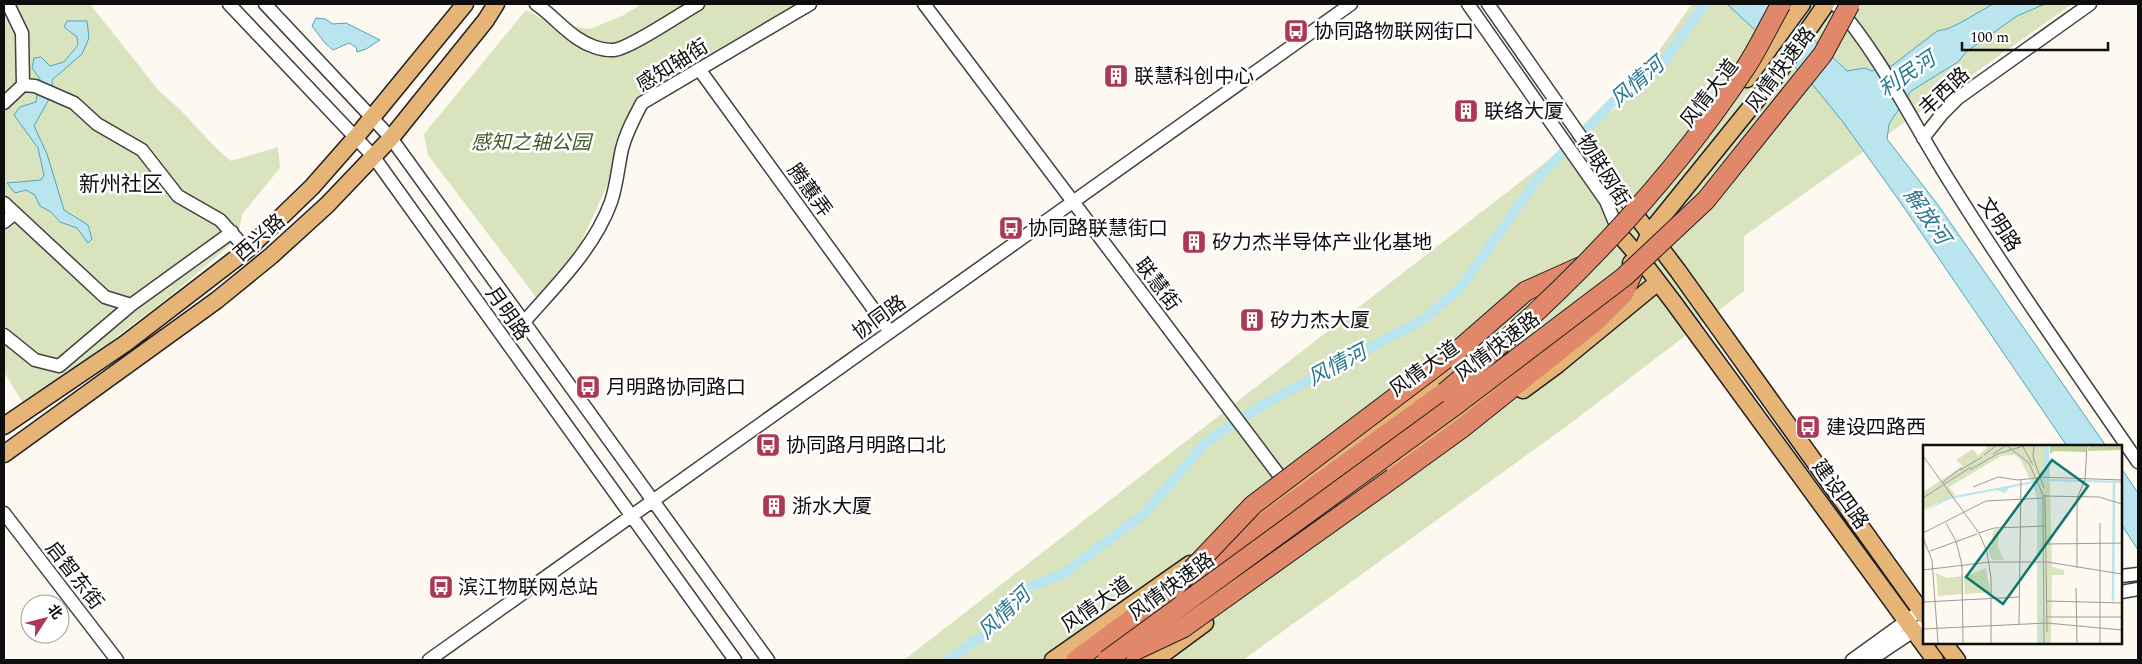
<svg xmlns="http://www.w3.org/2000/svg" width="2142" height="664" viewBox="0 0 2142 664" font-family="Spectral,'Noto Sans SC',serif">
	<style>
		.green { fill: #d9e3be }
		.water { fill: #bbe5ee; stroke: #4ca6bb }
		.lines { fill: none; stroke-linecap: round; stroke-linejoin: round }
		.canal { stroke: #bbe5ee; stroke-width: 10 }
		.minor-casing { stroke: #414141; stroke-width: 15 }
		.major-casing { stroke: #1f1f1f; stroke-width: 19 }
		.highway-casing { stroke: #1f1f1f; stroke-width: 21 }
		.minor { stroke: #fff; stroke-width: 12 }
		.major { stroke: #e7b477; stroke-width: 16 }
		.highway { stroke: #e1886a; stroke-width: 19 }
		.highway-bridge-casing { stroke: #1f1f1f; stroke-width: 21; stroke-linecap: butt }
		.highway-bridge { stroke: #e1886a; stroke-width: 19 }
		.labels { text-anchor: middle; stroke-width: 5; stroke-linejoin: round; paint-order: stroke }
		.poi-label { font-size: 20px; fill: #0e0e0e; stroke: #fff; text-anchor: start }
		.street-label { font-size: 20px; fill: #0e0e0e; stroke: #fff }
		.park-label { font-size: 20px; font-style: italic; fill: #3d5d26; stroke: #fff }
		.water-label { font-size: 21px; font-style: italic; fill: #27778f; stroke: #fff }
		.neighbourhood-label { font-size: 21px; fill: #0e0e0e; stroke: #fff }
		.inset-river { fill: none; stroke: #bbe5ee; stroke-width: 2.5 }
		.inset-road { fill: none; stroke: #9d9a96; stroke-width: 1 }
		.view { fill: #0f766e; fill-opacity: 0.15; stroke: #0f766e; stroke-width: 2.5 }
		.inset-edge { fill: none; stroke: #0e0e0e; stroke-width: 2.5 }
	</style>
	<rect width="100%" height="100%" fill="#fdf8f0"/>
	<path class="green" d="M4,4L11,10L19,4H90L159,91C186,112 205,140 231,161L278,147L280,168L242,214L238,238L173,294L25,406L4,372Z
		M642,4H808L641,110L571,265L536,297L428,155L424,134L526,10L552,24L590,29L622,16Z
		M1692,4H2072L1744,236V291L1567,426L1243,660H904L1622,103Z"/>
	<path class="water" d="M1727,4H1777L1847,71L1865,68L1872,71L1893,65L1937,31L1947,29L1960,23L1993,4H2045L2017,16L1966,52L1958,62L1911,91L1889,124L1887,139L1938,205L2106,446H2067L1903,206L1843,122L1808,79Z
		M316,18L325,19L333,24L346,23L380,40L366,49L357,52L356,47L349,43L333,50L325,43L312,26Z
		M67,21H87L89,38L82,54L52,80L53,92L34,126L47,154L64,210L88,225L92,239L88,243L77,228L60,222L51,212L40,206L35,195L26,190L15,193L7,183L41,180L44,175L38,148L14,115L20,107L36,102L40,79L32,68L34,58L41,57L50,66L64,62L78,45L77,37L64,27Z
		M2121,468L2138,493V550L2121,524Z"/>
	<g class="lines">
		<path class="canal" d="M948,660L998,625L1029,587L1063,574L1144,514L1205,443L1259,407L1424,319L1461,287L1539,177L1614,101L1657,71L1705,4"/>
		<defs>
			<path id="minor" d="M229,4L373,156L735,660
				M265,4L391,138L768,660
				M536,4C551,14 562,28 577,38C587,45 602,51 614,50C629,49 682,13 698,4
				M924,4L1288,487
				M1468,4L1606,201L1620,235
				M1488,4L1637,217
				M1835,4C1881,56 1911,120 1948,179C2008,275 2074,369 2138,462
				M699,69L890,332
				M23,85L35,86L74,103L97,124L142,150L178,196L220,220L247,250
				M4,103L23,85L22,33L8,4
				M1923,138L1942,114L1958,98L2090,4
				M4,203L105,297L131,305L232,232
				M4,222L14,214
				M524,322C556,285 594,249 611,202C617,184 618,167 622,149C626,133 634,118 642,103L810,4
				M4,335L35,360L59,366L131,305
				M4,513L117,660
				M2121,576L2138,574
				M2121,592L2138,589
				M429,660L1351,4
				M1852,660L1913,616
				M1870,660L1924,624"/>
			<path id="major" d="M1747,79L1802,4
				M1637,217L1678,271L1924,615
				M1620,235L1639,257L1674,303L1935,660
				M1631,263L1639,257L1650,232L1776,76L1826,4
				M1523,390L1557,365L1658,282
				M4,426L126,343L247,250L312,187L356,137L465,4
				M4,454L217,300L271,256L327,205L391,138L486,20L496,4
				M1344,502L1543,352L1581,320
				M1241,525L1475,357
				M1944,643L1957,660
				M1053,660L1190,564
				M1148,660L1163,654L1205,623"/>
			<path id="highway" d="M1463,346L1526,291L1582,266
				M1393,478L1462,428L1596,321L1624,293L1637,263
				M1076,660L1174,588L1445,392"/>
		</defs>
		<use href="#minor" class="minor-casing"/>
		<use href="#major" class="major-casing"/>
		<use href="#highway" class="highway-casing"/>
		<use href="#minor" class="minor"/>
		<use href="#major" class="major"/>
		<use href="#highway" class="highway"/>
		<defs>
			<path id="highway-bridge" d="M1445,392C1559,298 1665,190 1746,67C1759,47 1769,25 1781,4
				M1174,588L1253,505L1463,346
				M1134,651L1183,628L1393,478
				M1107,660L1457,404L1624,277L1706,200L1823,54L1850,4"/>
		</defs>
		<use href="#highway-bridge" class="highway-bridge-casing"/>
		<use href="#highway-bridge" class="highway-bridge"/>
	</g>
	<defs>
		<symbol id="bus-square" viewBox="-11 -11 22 22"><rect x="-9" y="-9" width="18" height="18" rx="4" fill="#ac3855" stroke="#fff"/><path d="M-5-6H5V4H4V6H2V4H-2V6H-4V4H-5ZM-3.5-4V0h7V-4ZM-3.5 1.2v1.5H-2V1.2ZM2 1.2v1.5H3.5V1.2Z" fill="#fff"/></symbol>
		<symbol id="building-square" viewBox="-11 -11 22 22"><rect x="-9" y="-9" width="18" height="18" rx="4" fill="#ac3855" stroke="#fff"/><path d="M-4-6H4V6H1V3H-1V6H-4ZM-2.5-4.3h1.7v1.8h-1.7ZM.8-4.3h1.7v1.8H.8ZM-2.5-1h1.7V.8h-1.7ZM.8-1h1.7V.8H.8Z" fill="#fff"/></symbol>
	</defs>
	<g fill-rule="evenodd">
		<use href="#bus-square" x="1282" y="17" width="28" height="28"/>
		<use href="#building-square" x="1102" y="62" width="28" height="28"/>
		<use href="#building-square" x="1452" y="97" width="28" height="28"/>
		<use href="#bus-square" x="997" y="214" width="28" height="28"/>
		<use href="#building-square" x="1180" y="228" width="28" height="28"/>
		<use href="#building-square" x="1238" y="306" width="28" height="28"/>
		<use href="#bus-square" x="574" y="373" width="28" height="28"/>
		<use href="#bus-square" x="1794" y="413" width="28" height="28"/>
		<use href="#bus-square" x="754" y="431" width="28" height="28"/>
		<use href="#building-square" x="760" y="492" width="28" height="28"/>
		<use href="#bus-square" x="427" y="573" width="28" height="28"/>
	</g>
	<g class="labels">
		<g class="poi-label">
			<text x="1314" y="38">协同路物联网街口</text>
			<text x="1134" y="83">联慧科创中心</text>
			<text x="1484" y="118">联络大厦</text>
			<text x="1028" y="235">协同路联慧街口</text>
			<text x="1212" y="249">矽力杰半导体产业化基地</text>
			<text x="1270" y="327">矽力杰大厦</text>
			<text x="606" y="394">月明路协同路口</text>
			<text x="1826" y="434">建设四路西</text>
			<text x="786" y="452">协同路月明路口北</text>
			<text x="792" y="513">浙水大厦</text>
			<text x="458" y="594">滨江物联网总站</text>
		</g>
		<g class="street-label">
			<text transform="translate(672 65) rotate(-32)" y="7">感知轴街</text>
			<text transform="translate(1780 69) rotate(-53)" y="7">风情快速路</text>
			<text transform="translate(1944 91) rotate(-43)" y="7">丰西路</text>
			<text transform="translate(1709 93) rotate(-52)" y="7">风情大道</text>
			<text transform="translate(1604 170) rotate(58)" y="7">物联网街</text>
			<text transform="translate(810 190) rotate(54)" y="7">腾蕙弄</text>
			<text transform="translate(2000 224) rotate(57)" y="7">文明路</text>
			<text transform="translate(259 237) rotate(-41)" y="7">西兴路</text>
			<text transform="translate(1158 284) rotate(53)" y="7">联慧街</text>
			<text transform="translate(508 313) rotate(55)" y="7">月明路</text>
			<text transform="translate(879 317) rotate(-36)" y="7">协同路</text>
			<text transform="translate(1497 346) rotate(-37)" y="7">风情快速路</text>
			<text transform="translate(1424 368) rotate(-36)" y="7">风情大道</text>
			<text transform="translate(1841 494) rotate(54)" y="7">建设四路</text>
			<text transform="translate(75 575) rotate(52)" y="7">启智东街</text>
			<text transform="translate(1171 586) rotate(-36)" y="7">风情快速路</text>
			<text transform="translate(1096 604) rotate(-35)" y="7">风情大道</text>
		</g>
		<g class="park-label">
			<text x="531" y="149">感知之轴公园</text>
		</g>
		<g class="water-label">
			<text transform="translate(1907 74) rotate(-34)" y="7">利民河</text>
			<text transform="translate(1637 82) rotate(-41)" y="7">风情河</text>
			<text transform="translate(1927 216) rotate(55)" y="7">解放河</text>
			<text transform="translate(1337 365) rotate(-28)" y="7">风情河</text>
			<text transform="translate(1004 613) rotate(-44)" y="7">风情河</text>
		</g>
		<g class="neighbourhood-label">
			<text x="121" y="191">新州社区</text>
		</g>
	</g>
	<g transform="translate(1923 445)">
		<rect width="199" height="199" fill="#fdf8f0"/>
		<path d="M66,0H126L129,122L141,125V130H129L128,198H114V48L97,14L92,10L78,11L26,42L32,50L0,65V47L40,21L33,15L50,4L55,11ZM76,84L75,102L81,115H69L65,104L69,101L70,85ZM63,123L67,147L42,149L41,132ZM13,128L24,133L39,131V149L15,151Z" fill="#d9e3be"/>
		<path d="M127,0H163V7L131,6L127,9ZM166,0H199V5L165,6Z" fill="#c1d29f"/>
		<path d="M122,0H126V34L199,36V38L120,36L86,43L82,48L74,45L27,54L0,67L26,52L121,34Z" fill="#bbe5ee"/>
		<path class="inset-river" d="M111,37L118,67L117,198M190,156L191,37"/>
		<path class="inset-road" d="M83,0L106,18L120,50L121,198M99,0L110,20M111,0L110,12L121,43M70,9L84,0M61,10L74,0M0,11L56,88L64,107L68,133V198M37,25L59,12M47,25L74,9L104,0M117,32L199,35M19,38L38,23M50,42L75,32L95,35L114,33M122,50L124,187M121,51L176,52L199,59M0,53L48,22M23,78L33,96L39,120L40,198M177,78V198M0,88L63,56L121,53M56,88L71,83L122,81M0,93L9,115L15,198M125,99L199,98M7,106L54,89M154,123V53L162,35L164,0M0,125L67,117H124L199,129M153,143L154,198M124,156L199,158M0,157L97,152M124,172H199M96,179L98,35M0,184L124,178L199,185"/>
		<path class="view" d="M129,15L165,41L80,159L43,132Z"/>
		<rect width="199" height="199" class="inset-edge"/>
	</g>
	<rect width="2142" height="664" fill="none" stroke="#0e0e0e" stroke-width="10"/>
	<g transform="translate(45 619) rotate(54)"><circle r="24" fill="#ffffff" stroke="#9f9f9f"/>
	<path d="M0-4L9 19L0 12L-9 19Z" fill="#ac3855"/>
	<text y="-8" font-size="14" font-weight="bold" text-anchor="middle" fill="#0e0e0e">北</text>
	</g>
	<path d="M1962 42v8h146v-8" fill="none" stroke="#0e0e0e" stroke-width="2.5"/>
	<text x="1970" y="42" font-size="15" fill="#0e0e0e" stroke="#ffffff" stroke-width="4" paint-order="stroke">100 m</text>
</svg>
